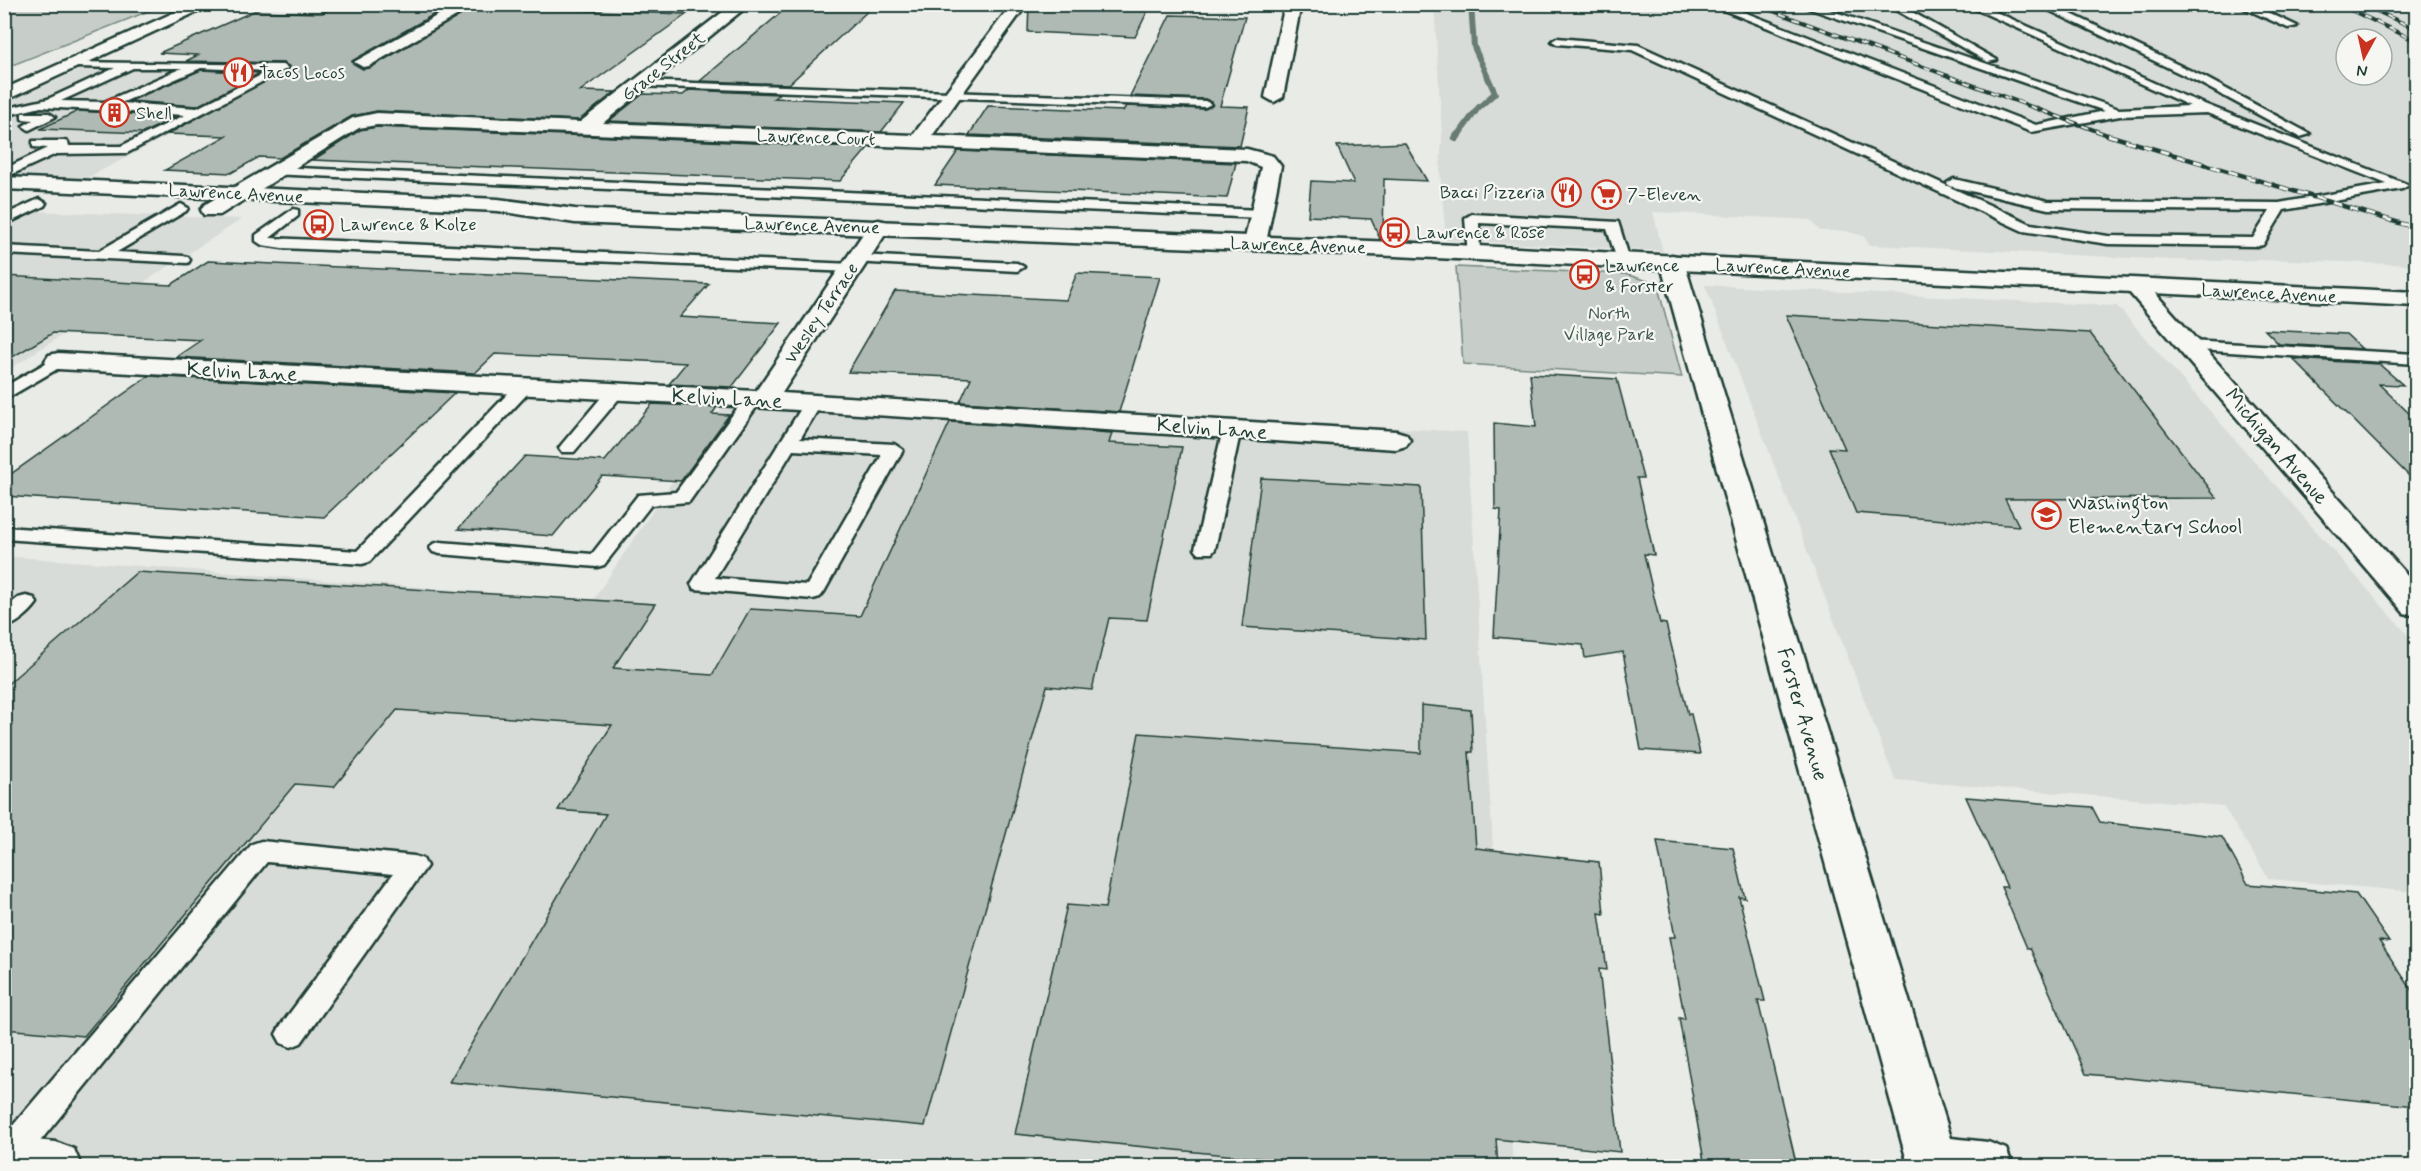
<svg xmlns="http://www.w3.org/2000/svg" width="2421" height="1171" viewBox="0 0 2421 1171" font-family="Mynerve,sans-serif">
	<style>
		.built { fill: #d8dcd8; fill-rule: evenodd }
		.green { fill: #c7cec9; stroke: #73867e; stroke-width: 1.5 }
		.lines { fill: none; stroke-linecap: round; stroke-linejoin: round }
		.stream-far1 { stroke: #687c75; stroke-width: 6 }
		.stream { stroke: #687c75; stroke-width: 8 }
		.building { fill: #b0bab5; stroke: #1f3d34; stroke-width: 1.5 }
		.lane-casing { stroke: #1f3d34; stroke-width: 5 }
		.street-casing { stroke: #1f3d34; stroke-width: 5 }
		.secondary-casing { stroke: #1f3d34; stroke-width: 5 }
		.lane { fill: #f6f6f2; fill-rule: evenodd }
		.street { fill: #f6f6f2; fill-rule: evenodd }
		.secondary { fill: #f6f6f2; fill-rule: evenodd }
		.rail-far1-casing { stroke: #1f3d34; stroke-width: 4 }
		.rail-casing { stroke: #1f3d34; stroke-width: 4.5 }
		.rail-far1 { stroke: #f6f6f2; stroke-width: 2; stroke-dasharray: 7; stroke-linecap: butt }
		.rail { stroke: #f6f6f2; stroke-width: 3; stroke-dasharray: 9; stroke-linecap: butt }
		.labels { text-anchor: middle; stroke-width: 4.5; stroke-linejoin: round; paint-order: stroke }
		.far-street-label { font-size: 18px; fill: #1f3d34; stroke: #f6f6f2 }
		.far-poi-label { font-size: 18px; fill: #1f3d34; stroke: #f6f6f2; text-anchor: start }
		.far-park-label { font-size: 18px; fill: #415a52; stroke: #f6f6f2 }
		.street-label { font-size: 21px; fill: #1f3d34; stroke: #f6f6f2 }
		.poi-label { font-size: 21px; fill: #1f3d34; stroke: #f6f6f2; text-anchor: start }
	</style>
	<rect width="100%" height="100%" fill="#e9ebe7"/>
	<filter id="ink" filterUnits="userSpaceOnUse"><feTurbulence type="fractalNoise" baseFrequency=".0167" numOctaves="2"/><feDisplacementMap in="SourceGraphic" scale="12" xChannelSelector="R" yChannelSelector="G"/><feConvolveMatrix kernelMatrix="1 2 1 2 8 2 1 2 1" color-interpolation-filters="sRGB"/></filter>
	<g filter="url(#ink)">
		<path class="built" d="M1434,5H2416V265L2289,260L2192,261L1870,245L1863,236L1845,231H1820L1810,220L1653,212L1663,251L1446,240L1440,172L1442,135ZM2346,39H2382V75H2346Z
			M103,60L300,67L85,179L5,176V103Z
			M5,210L242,219L5,372Z
			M1705,285L2117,306L2416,644V892L2269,879L2223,806L1895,780Z
			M735,388L1467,432L1513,1166H5L4,556L593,600Z"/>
		<path class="green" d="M5,4H164V5L5,68Z
			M1456,267L1625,274L1654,283L1659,291L1682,377L1463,364Z"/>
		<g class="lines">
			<path class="stream-far1" d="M1457,137L1478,108L1495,93L1474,47L1471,4"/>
			<path class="stream" d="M1456,138L1458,135"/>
		</g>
		<path class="building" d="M340,4H452L352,61L363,69L370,68L479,4H542L535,9L687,14L580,91L615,92L579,120L377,111L352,116L280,158L259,157L231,173L165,170L226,136L168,134L290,67L283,63L186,61L198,55L159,53L254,11L322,13Z
			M1029,4H1151L1135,37L1028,32Z
			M790,5L871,8L789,84L700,81Z
			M1170,15L1245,17L1220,106L1249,107L1240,146L969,135L988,106L1123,111L1126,106L1205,109L1212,106V102L1205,99L1130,96Z
			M201,70L260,73L197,106L130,101Z
			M689,90L779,94L774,98L904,103L881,132L609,121L643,94L683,95Z
			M78,111L176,117L143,133L40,129Z
			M377,127L868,148L840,181L313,160L360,130Z
			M1405,143L1427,181L1384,179L1383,239H1380L1371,219L1308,216L1311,181L1354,183L1337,146Z
			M958,151L1236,163L1227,198L935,185Z
			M208,261L709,284L680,317L781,323L732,387L669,384L686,363L495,354L475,373L176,357L201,340L53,333L4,362V276L171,285Z
			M1077,273L1160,277L1119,412L960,402L971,378L848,372L895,291L1066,300Z
			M1786,315L2090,333L2217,498L2005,499L2019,526L1856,513L1829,448L1845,449Z
			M2265,330L2346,334L2362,349L2279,344Z
			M2293,359L2379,364L2403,385L2379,384L2416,420V483Z
			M1530,374L1617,379L1643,478H1637L1654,555L1644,554L1660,623L1666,624L1688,714H1691L1700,754L1641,750L1623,652L1585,658L1583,645L1494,637L1501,510L1495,509L1494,423L1536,427Z
			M149,376L455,393L324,517L4,496V479Z
			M652,404L717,407L712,414L729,415L681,481L602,476L553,536L458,529L525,456L605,461Z
			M950,422L1112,433L1109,443L1182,447L1147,620L1109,618L1092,690L1047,686L925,1126L449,1082L606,814L558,810L612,725L397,710L334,787L295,784L84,1036L4,1029V687L137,572L655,604L613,668L712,675L750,609L860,616Z
			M1261,478L1421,487L1426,640L1242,627Z
			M1421,705L1471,710L1473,752H1469L1476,848L1599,862L1604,914L1599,913L1607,970L1599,969L1620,1152L1496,1139L1498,1167H1346L1015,1134L1067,905L1105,908L1139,733L1421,753Z
			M1966,797L2092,807L2100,822L2222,837L2248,884L2356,894L2389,942L2379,941L2416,996V1106L2086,1074L2030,948H2027L2001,887H2007Z
			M1657,841L1733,848L1745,898L1739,897L1765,1001H1758L1797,1167H1705L1679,1018L1685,1019L1669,937H1675Z"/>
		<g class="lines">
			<defs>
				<path id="lane" d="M1708,4H1723L2036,125L2105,111L1796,4H1812L2119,109L2190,106L1964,4H1978L2174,92L2409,185L2402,189L2284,210L2263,245L2258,246L2108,244L2023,231L1632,50L1557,44L1552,41L1557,38L1638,45L2031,224L2108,236L2253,238L2270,211L2048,209L1949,186L1947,183L1954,179L2048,201L2279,203L2387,184L2207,113L2120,116L2031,132Z
					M1885,4H1898L1997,60L1988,62Z
					M2036,4H2050L2204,77L2310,134L2300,137L2196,81Z
					M2235,4H2250L2297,26L2288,28Z
					M73,62L283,65L288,68L127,153L56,154L4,178V169L48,148L33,147V141H64L68,142L69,146H121L185,115L41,107L4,116V109L48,99L115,68L77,67L72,64ZM133,68H182L104,102L61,101ZM201,68L269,71L197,108L121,103Z
					M640,81L1205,101L1211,104L1205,107L636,86L634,84Z
					M22,113H49L55,117L29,130L23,126L33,120L22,119Z
					M4,139L9,140V146L4,147Z
					M275,167L1261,210L1268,214L1261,218L270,174V168Z
					M39,199L46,203L44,206L4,225V215Z
					M181,204L188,208L186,211L117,252L183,256L188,257L190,260L188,263L4,254V246L99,251Z
					M293,209L298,210V216L270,238L852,264L859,268L852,272L282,248L262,245L256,241V235Z
					M1472,214L1618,222L1630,260L1623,264L1618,263L1607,229L1479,223L1480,253L1473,257L1468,256L1465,218Z
					M858,255L1017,263L1024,267L1017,271L853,262L851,259Z
					M2189,341L2416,354V364L2183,349L2181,346Z
					M58,356L64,357L66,361L64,365L4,400V387Z
					M524,382L530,383L533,387L530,391L369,562L362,564L4,539V527L357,551L518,383Z
					M616,386L622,387L625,391L622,395L574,452H562L559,448L562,444L610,387Z
					M753,394L762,399L689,502L651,505L604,565L597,567L440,554L433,552L430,548L433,544L440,542L592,554L638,495L676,492L747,395Z
					M813,398L822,403L800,439L894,444L903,450L824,592L820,597L813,599L694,589L691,584L807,399ZM793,450L882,455L807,585L715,578Z
					M1232,424L1241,429L1215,549L1212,553H1198L1195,549L1223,429Z
					M26,596L34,598L37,603C30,613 16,625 4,628V609L18,598Z
					M261,841L414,856L423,859L427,866L301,1043L291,1047L281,1043L276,1034L281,1025L393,874L267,862L20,1166H4V1136L252,844Z"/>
				<path id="street" d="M458,4H477L369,66L363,67L354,62Z
					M733,4H750L603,123L913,135L1012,4H1027L932,136L1247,149L1273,156L1281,166L1266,243L1263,248H1247L1244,243L1261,167L1246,161L377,125L359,128L220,215H204L201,210L204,205L353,118L377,113L580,122Z
					M1285,4H1301L1283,97L1274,102L1265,97Z
					M879,220L887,222L890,227L782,393L1396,431L1406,434L1410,440L1406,446L1396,449L753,407L58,369L49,367L45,361L49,355L58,353L756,391L871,222Z
					M1672,255L1680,257L1684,262L1951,1138L1988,1142L2006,1149L2013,1166H1909L1907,1161L1660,262L1664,257Z
					M2137,280L2145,282L2416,585V616L2404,613L2129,292L2125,287L2129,282Z
					M4,1137L56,1142L74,1149L81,1166H4Z"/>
				<path id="secondary" d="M193,4H214L4,101V89Z
					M4,177L498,199L575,209L1395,242L2416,292V306L1395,256L575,223L498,211L4,189Z"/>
			</defs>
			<use href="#lane" class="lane-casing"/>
			<use href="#street" class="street-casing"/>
			<use href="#secondary" class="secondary-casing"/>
			<use href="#lane" class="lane"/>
			<use href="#street" class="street"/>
			<use href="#secondary" class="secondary"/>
			<defs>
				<path id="rail-far1" d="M1754,4L2113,137
					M2338,4L2416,41
					M2361,4L2416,29"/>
				<path id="rail" d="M2108,135L2416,228"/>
			</defs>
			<use href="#rail-far1" class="rail-far1-casing"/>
			<use href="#rail" class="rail-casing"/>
			<use href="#rail-far1" class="rail-far1"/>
			<use href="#rail" class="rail"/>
		</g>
	</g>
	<defs>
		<symbol id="restaurant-ring" viewBox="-11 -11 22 22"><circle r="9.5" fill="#f6f6f2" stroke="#c8321e" stroke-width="1.5"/><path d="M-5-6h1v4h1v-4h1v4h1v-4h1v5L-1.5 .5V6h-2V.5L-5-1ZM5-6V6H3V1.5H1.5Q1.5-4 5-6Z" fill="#c8321e"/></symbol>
		<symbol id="building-ring" viewBox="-11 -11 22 22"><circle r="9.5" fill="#f6f6f2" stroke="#c8321e" stroke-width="1.5"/><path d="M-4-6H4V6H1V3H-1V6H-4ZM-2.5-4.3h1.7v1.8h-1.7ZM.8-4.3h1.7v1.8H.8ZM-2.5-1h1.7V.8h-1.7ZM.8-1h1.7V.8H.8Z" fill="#c8321e"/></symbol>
		<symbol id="supermarket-ring" viewBox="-11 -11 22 22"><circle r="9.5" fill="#f6f6f2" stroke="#c8321e" stroke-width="1.5"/><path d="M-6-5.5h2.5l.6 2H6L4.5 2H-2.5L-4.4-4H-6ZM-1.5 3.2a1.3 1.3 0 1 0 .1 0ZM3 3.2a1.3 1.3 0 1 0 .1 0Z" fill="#c8321e"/></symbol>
		<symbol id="bus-ring" viewBox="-11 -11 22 22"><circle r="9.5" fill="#f6f6f2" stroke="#c8321e" stroke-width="1.5"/><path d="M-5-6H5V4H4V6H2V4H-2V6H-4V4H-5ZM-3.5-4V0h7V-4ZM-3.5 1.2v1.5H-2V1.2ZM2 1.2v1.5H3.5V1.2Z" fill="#c8321e"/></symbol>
		<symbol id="school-ring" viewBox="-11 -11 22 22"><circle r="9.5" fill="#f6f6f2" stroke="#c8321e" stroke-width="1.5"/><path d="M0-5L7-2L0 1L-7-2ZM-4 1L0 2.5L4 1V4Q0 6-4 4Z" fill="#c8321e"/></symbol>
	</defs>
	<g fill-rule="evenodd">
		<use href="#restaurant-ring" x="222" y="56" width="33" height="33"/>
		<use href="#building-ring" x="98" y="96" width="33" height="33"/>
		<use href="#restaurant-ring" x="1550" y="176" width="33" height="33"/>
		<use href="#supermarket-ring" x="1590" y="178" width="33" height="33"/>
		<use href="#bus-ring" x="302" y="208" width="33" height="33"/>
		<use href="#bus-ring" x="1378" y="216" width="33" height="33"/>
		<use href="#bus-ring" x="1568" y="258" width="33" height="33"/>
		<use href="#school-ring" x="2030" y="498" width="33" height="33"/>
	</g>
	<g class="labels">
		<g class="far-street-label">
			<text transform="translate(663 66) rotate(-38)" y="6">Grace Street</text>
			<text transform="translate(816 137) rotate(2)" y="6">Lawrence Court</text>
			<text transform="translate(236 193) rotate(3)" y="6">Lawrence Avenue</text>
			<text transform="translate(812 225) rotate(2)" y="6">Lawrence Avenue</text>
			<text transform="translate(1298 245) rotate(2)" y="6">Lawrence Avenue</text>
			<text transform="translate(1783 268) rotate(3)" y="6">Lawrence Avenue</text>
			<text transform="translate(2269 293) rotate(3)" y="6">Lawrence Avenue</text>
			<text transform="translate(821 313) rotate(-56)" y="6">Wesley Terrace</text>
		</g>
		<g class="far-poi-label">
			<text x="259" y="78">Tacos Locos</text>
			<text x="136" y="119">Shell</text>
			<text x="1545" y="198" text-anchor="end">Bacci Pizzeria</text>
			<text x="1627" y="200">7-Eleven</text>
			<text x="340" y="230">Lawrence &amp; Kolze</text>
			<text x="1416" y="238">Lawrence &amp; Rose</text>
			<text x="1605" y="271">Lawrence<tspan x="1605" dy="21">&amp; Forster</tspan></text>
		</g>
		<g class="far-park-label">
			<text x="1609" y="319">North<tspan x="1609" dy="21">Village Park</tspan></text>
		</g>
		<g class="street-label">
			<text transform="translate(242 371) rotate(3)" y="7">Kelvin Lane</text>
			<text transform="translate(727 398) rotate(3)" y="7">Kelvin Lane</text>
			<text transform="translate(1212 428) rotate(4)" y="7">Kelvin Lane</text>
			<text transform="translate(2277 446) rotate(49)" y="7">Michigan Avenue</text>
			<text transform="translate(1803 714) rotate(74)" y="7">Forster Avenue</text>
		</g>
		<g class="poi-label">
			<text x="2068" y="509">Washington<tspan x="2068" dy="24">Elementary School</tspan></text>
		</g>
	</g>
	<rect width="2421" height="1171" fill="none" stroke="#f6f6f2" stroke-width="24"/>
	<rect x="12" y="12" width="2397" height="1147" fill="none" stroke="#1f3d34" stroke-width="2" filter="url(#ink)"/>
	<g transform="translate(2364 57) rotate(188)"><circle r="28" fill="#f6f6f2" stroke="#a0aca6" stroke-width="1.5"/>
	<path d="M0-4.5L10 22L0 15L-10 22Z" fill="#c8321e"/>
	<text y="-9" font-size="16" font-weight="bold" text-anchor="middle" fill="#1f3d34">N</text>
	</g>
</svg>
